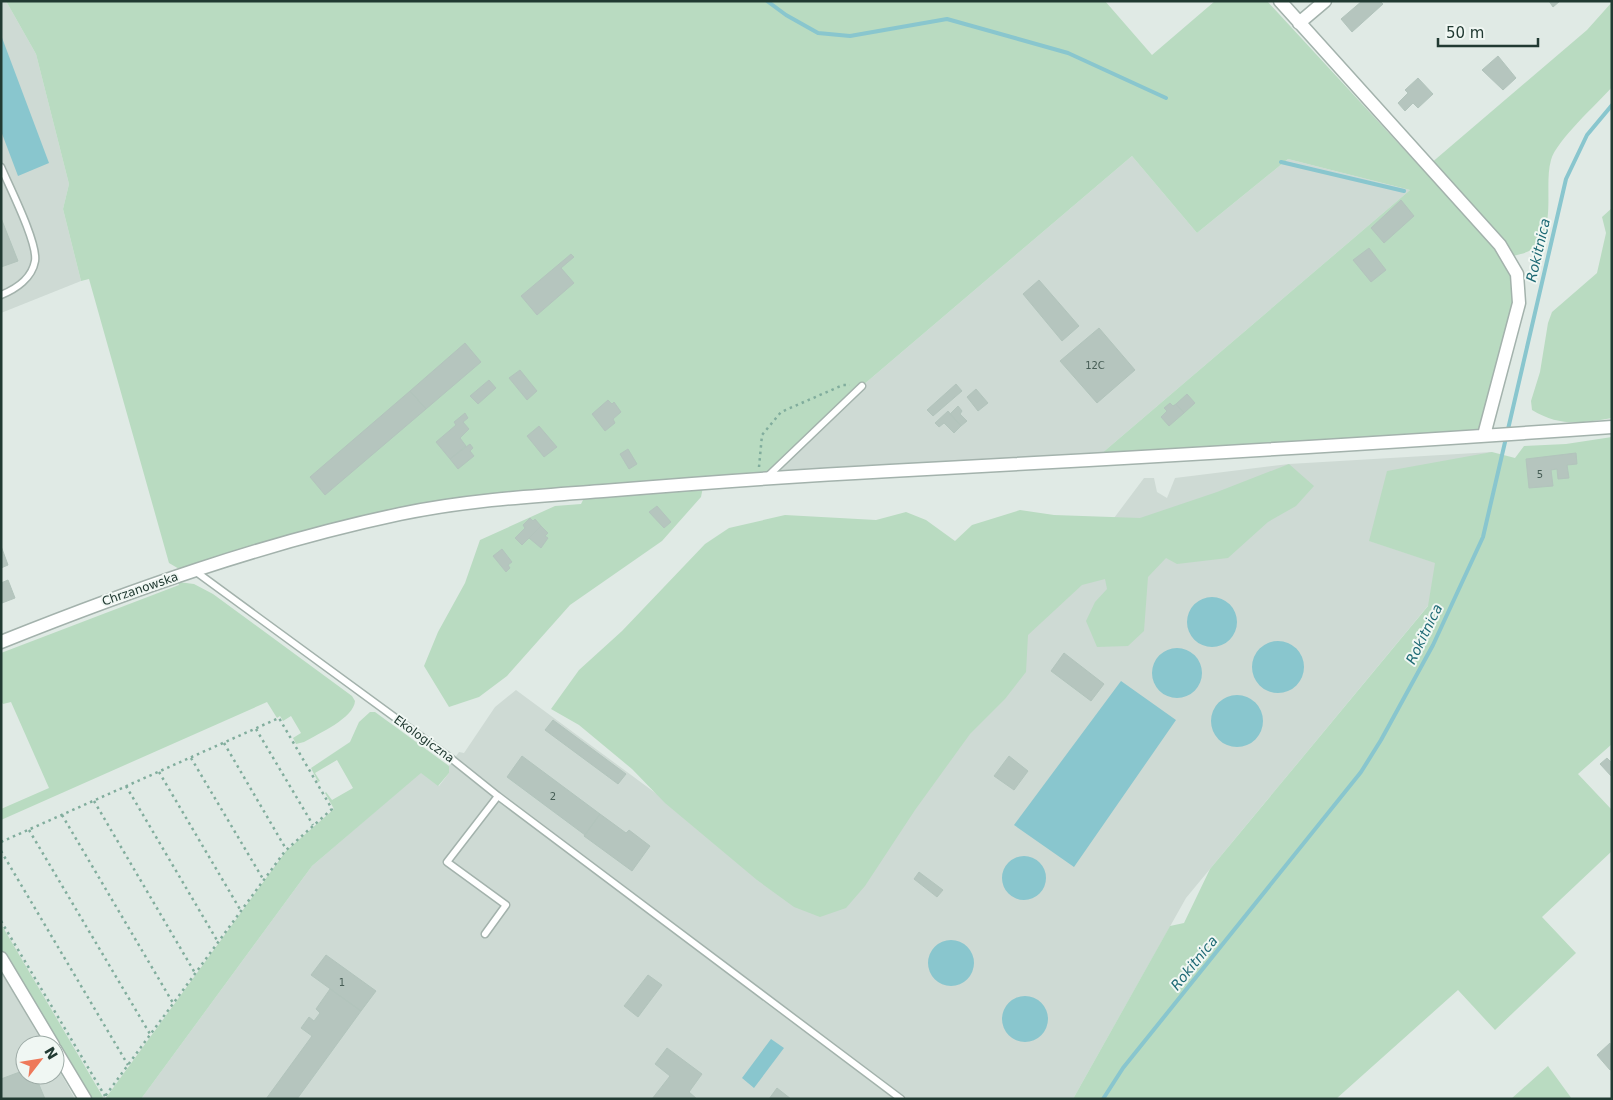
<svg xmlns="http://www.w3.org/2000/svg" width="1613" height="1100" viewBox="0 0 1613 1100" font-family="'DejaVu Sans',sans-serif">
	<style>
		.built { fill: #cedad4 }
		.green { fill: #b9dbc1 }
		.water { fill: #89c6ce }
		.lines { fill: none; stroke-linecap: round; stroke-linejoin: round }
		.stream { stroke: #89c6ce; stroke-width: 4 }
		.building { fill: #b5c5be; stroke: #b2c4bc }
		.service-casing { stroke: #a3b2ac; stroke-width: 9 }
		.minor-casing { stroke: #a3b2ac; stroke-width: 15 }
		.path { stroke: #81ad9d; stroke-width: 2.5; stroke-dasharray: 2.5 4; stroke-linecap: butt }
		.service { stroke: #fff; stroke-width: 6 }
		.minor { stroke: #fff; stroke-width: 12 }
		.labels { text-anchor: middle; stroke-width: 4; stroke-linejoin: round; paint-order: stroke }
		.number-label { font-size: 10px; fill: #465d55 }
		.street-label { font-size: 12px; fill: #213a32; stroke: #f0f7f3 }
		.water-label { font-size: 14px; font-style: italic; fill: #1d6974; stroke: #f0f7f3 }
	</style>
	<rect width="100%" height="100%" fill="#e0eae5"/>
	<path class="built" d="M1,1H6L36,54L69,184L63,209L81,281L1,313Z
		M1132,156L1197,233L1288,159L1410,190L1094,460L767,477L862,386Z
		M1492,452L1465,561L1186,898L1073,1099H141L312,866L421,772L439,786L449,773V766L459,752L464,753L495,707L516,690L818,913L1144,478H1154L1157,492L1167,498L1175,478L1289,464Z
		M1,972L44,1045H25V1075H55V1063L75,1099H1Z"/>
	<path class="green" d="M6,1H1105L1152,55L1215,1H1267L1423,170L1587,30L1612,2V87C1597,104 1556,141 1551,160C1543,188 1559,232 1529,251C1524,254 1514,255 1507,258L1519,303L1484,435L1094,460L1410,190L1288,159L1197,233L1132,156L862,386L767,477L704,482L701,497L662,541L570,605L507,676L479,697L449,707L424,666L438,632L465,583L480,540L555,506L581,504L587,492L459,504L186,573L169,563L89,279L81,281L63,209L69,184L36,54Z
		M1612,208V418C1581,423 1560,427 1532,410L1531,401L1540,372L1548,323L1552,312L1597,273L1606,233L1602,217Z
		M1612,437V744L1578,774L1612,810V851L1542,917L1576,953L1495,1030L1458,990L1336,1099H1073L1170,926L1184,923L1210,869L1428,606L1435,563L1369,541L1387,471L1492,452L1515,458L1524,446L1566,444Z
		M1289,464L1314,486L1296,506L1268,522L1228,558L1177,564L1166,558L1148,577L1144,631L1128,646L1097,647L1086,621L1095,602L1107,589L1105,579L1082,585L1028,635L1026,672L1005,699L970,734L915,810L865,886L846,908L820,917L794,907L757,880L665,803L632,769L579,725L551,709L579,670L622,631L705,544L729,528L785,515L876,520L906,512L926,520L955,541L972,525L1020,510L1054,515L1140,518L1217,492Z
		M178,582L194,584L213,594L352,696L355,701C354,718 318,734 304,742L296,744L293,738L301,733L291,716L283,721L280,716L277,718L267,702L1,820V809L49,788L11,702L3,704L1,701V653L179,585Z
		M370,712H375L449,766V773L438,786L421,773L312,866L141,1099H105L286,851L334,809L325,793L326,792L332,800L353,788L337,760L315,773L320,781L318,782L311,768L350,742L359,722Z
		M1,924L103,1097L102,1099H90L1,949Z
		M1548,1066L1572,1099H1511Z"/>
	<path class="water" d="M1,35L49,163L18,176L1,131Z
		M1187 622a25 25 0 1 1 50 0a25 25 0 1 1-50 0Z
		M1252 667a26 26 0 1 1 52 0a26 26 0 1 1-52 0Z
		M1152 673a25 25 0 1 1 50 0a25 25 0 1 1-50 0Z
		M1121,681L1176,720L1074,867L1014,825Z
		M1211 721a26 26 0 1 1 52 0a26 26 0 1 1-52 0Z
		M1002 878a22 22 0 1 1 44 0a22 22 0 1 1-44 0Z
		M928 963a23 23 0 1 1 46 0a23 23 0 1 1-46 0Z
		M1002 1019a23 23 0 1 1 46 0a23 23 0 1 1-46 0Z
		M771,1039L784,1048L754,1088L742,1078Z"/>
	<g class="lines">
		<path class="stream" d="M767,1L786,15L818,33L850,36L947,19L1068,53L1166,98
			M1281,162L1404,191
			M1103,1099L1123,1068L1361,772L1381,740L1433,645L1483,537L1566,179L1587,135L1612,105"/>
	</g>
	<path class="building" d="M1362,1H1380L1383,4L1352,32L1341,19Z
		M1549,1H1560L1553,7Z
		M1498,56L1516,78L1503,90L1482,70Z
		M1418,78L1433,94L1418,108L1413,103L1405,111L1398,103L1408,93L1405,90Z
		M1401,200L1414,216L1384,243L1371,228Z
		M1,218L18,261L1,267Z
		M1369,248L1386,270L1371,282L1353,260Z
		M571,254L574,257L561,268L574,283L537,315L521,296Z
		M1039,280L1079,326L1062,341L1023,294Z
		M1099,328L1135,370L1097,403L1060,361Z
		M465,343L481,362L426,409L410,391Z
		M520,370L537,391L527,400L509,378Z
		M489,380L496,388L478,404L470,396Z
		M956,384L962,391L933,416L927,410Z
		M976,389L988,403L978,411L967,397Z
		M410,391L426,409L325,495L310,477Z
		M1187,394L1195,403L1184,413L1176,404Z
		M608,400L612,404L614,402L621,412L613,419L615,423L605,431L592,414Z
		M1170,403L1173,406L1176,404L1184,413L1169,426L1161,417L1167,411L1164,408Z
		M958,406L962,411L960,414L967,421L961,426L950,414Z
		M948,411L961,426L954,433L944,423L939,427L935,423Z
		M465,413L468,418L463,422L469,429L460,438L466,446L450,459L436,442L456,425L454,422Z
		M539,426L557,447L544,457L527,436Z
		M470,444L473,448L470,451L474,456L458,469L450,459Z
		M628,449L637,464L629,469L620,454Z
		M1576,453L1577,464L1567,465L1569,478L1558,479L1557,469L1551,470L1553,486L1529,488L1526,459Z
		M657,506L671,522L664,528L649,512Z
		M530,518L533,521L535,519L541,526L522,545L515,538L525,528L523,525Z
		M541,526L548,533L545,536L548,538L541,548L529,538Z
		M1,546L8,565L1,568Z
		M502,549L512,562L508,565L510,568L506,572L493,556Z
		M8,580L15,598L2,603L1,583Z
		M1064,653L1104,684L1091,701L1051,671Z
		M553,720L626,774L618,784L545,730Z
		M522,756L600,814L585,835L507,777Z
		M1009,756L1028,771L1014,790L994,776Z
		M1607,758L1612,763V777L1600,764Z
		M600,814L626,833L629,830L650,846L632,871L584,836Z
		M919,872L943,890L937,897L914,879Z
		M326,955L376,991L361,1011L311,975Z
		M648,975L662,985L638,1017L624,1006Z
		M330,989L361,1011L297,1099H266L312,1036L301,1028L309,1017L314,1021L320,1013L316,1009Z
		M1610,1043L1612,1069L1610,1070L1597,1055Z
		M667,1048L702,1074L689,1092L697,1099H652L670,1076L655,1064Z
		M25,1070V1075H35L45,1099H1V1079Z
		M777,1088L791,1099H769Z"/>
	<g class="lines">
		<defs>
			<path id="service" d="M1,167C9,186 38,243 35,261C32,278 16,289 1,295
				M767,477L862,386
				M195,571L453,760L498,796L447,862L506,905L485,934
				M498,796L901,1099"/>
			<path id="minor" d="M1280,1L1500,245L1517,274L1519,303L1484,435
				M1299,23L1325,1
				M1,642C131,590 263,543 400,514C466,500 535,496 603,491C699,483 794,476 890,471C1131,458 1372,444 1612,427
				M1,958L53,1045
				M55,1049L85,1099"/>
		</defs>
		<use href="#service" class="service-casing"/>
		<use href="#minor" class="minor-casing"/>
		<path class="path" d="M759,467L762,435L781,412L843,385H850
			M256,729L313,825
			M224,743L286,849
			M191,758L263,879
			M159,772L241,911
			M126,786L218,942
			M94,801L195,973
			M62,815L173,1003
			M29,830L150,1034
			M1,842L279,718L332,809L285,851L103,1099
			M1,851L128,1065
			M1,921L105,1096"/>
		<use href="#service" class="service"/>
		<use href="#minor" class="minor"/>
	</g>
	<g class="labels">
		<g class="number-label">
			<text x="1095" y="369">12C</text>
			<text x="1540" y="478">5</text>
			<text x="553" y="800">2</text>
			<text x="342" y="986">1</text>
		</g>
		<g class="street-label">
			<text transform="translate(140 589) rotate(-19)" y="4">Chrzanowska</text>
			<text transform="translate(424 739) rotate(36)" y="4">Ekologiczna</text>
		</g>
		<g class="water-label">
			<text transform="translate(1538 250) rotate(-77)" y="5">Rokitnica</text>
			<text transform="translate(1424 634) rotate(-64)" y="5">Rokitnica</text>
			<text transform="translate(1194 963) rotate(-51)" y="5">Rokitnica</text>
		</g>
	</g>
	<rect width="1613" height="1100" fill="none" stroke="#213a32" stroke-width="5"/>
	<g transform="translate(40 1060) rotate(59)"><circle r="24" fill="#f0f7f3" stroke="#9daba6"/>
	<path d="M0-4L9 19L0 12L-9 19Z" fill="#ee795a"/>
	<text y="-8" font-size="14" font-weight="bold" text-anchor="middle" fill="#213a32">N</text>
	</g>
	<path d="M1438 38v8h100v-8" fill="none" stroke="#213a32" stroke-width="2.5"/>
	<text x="1446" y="38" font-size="15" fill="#213a32" stroke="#f0f7f3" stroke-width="4" paint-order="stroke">50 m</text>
</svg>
